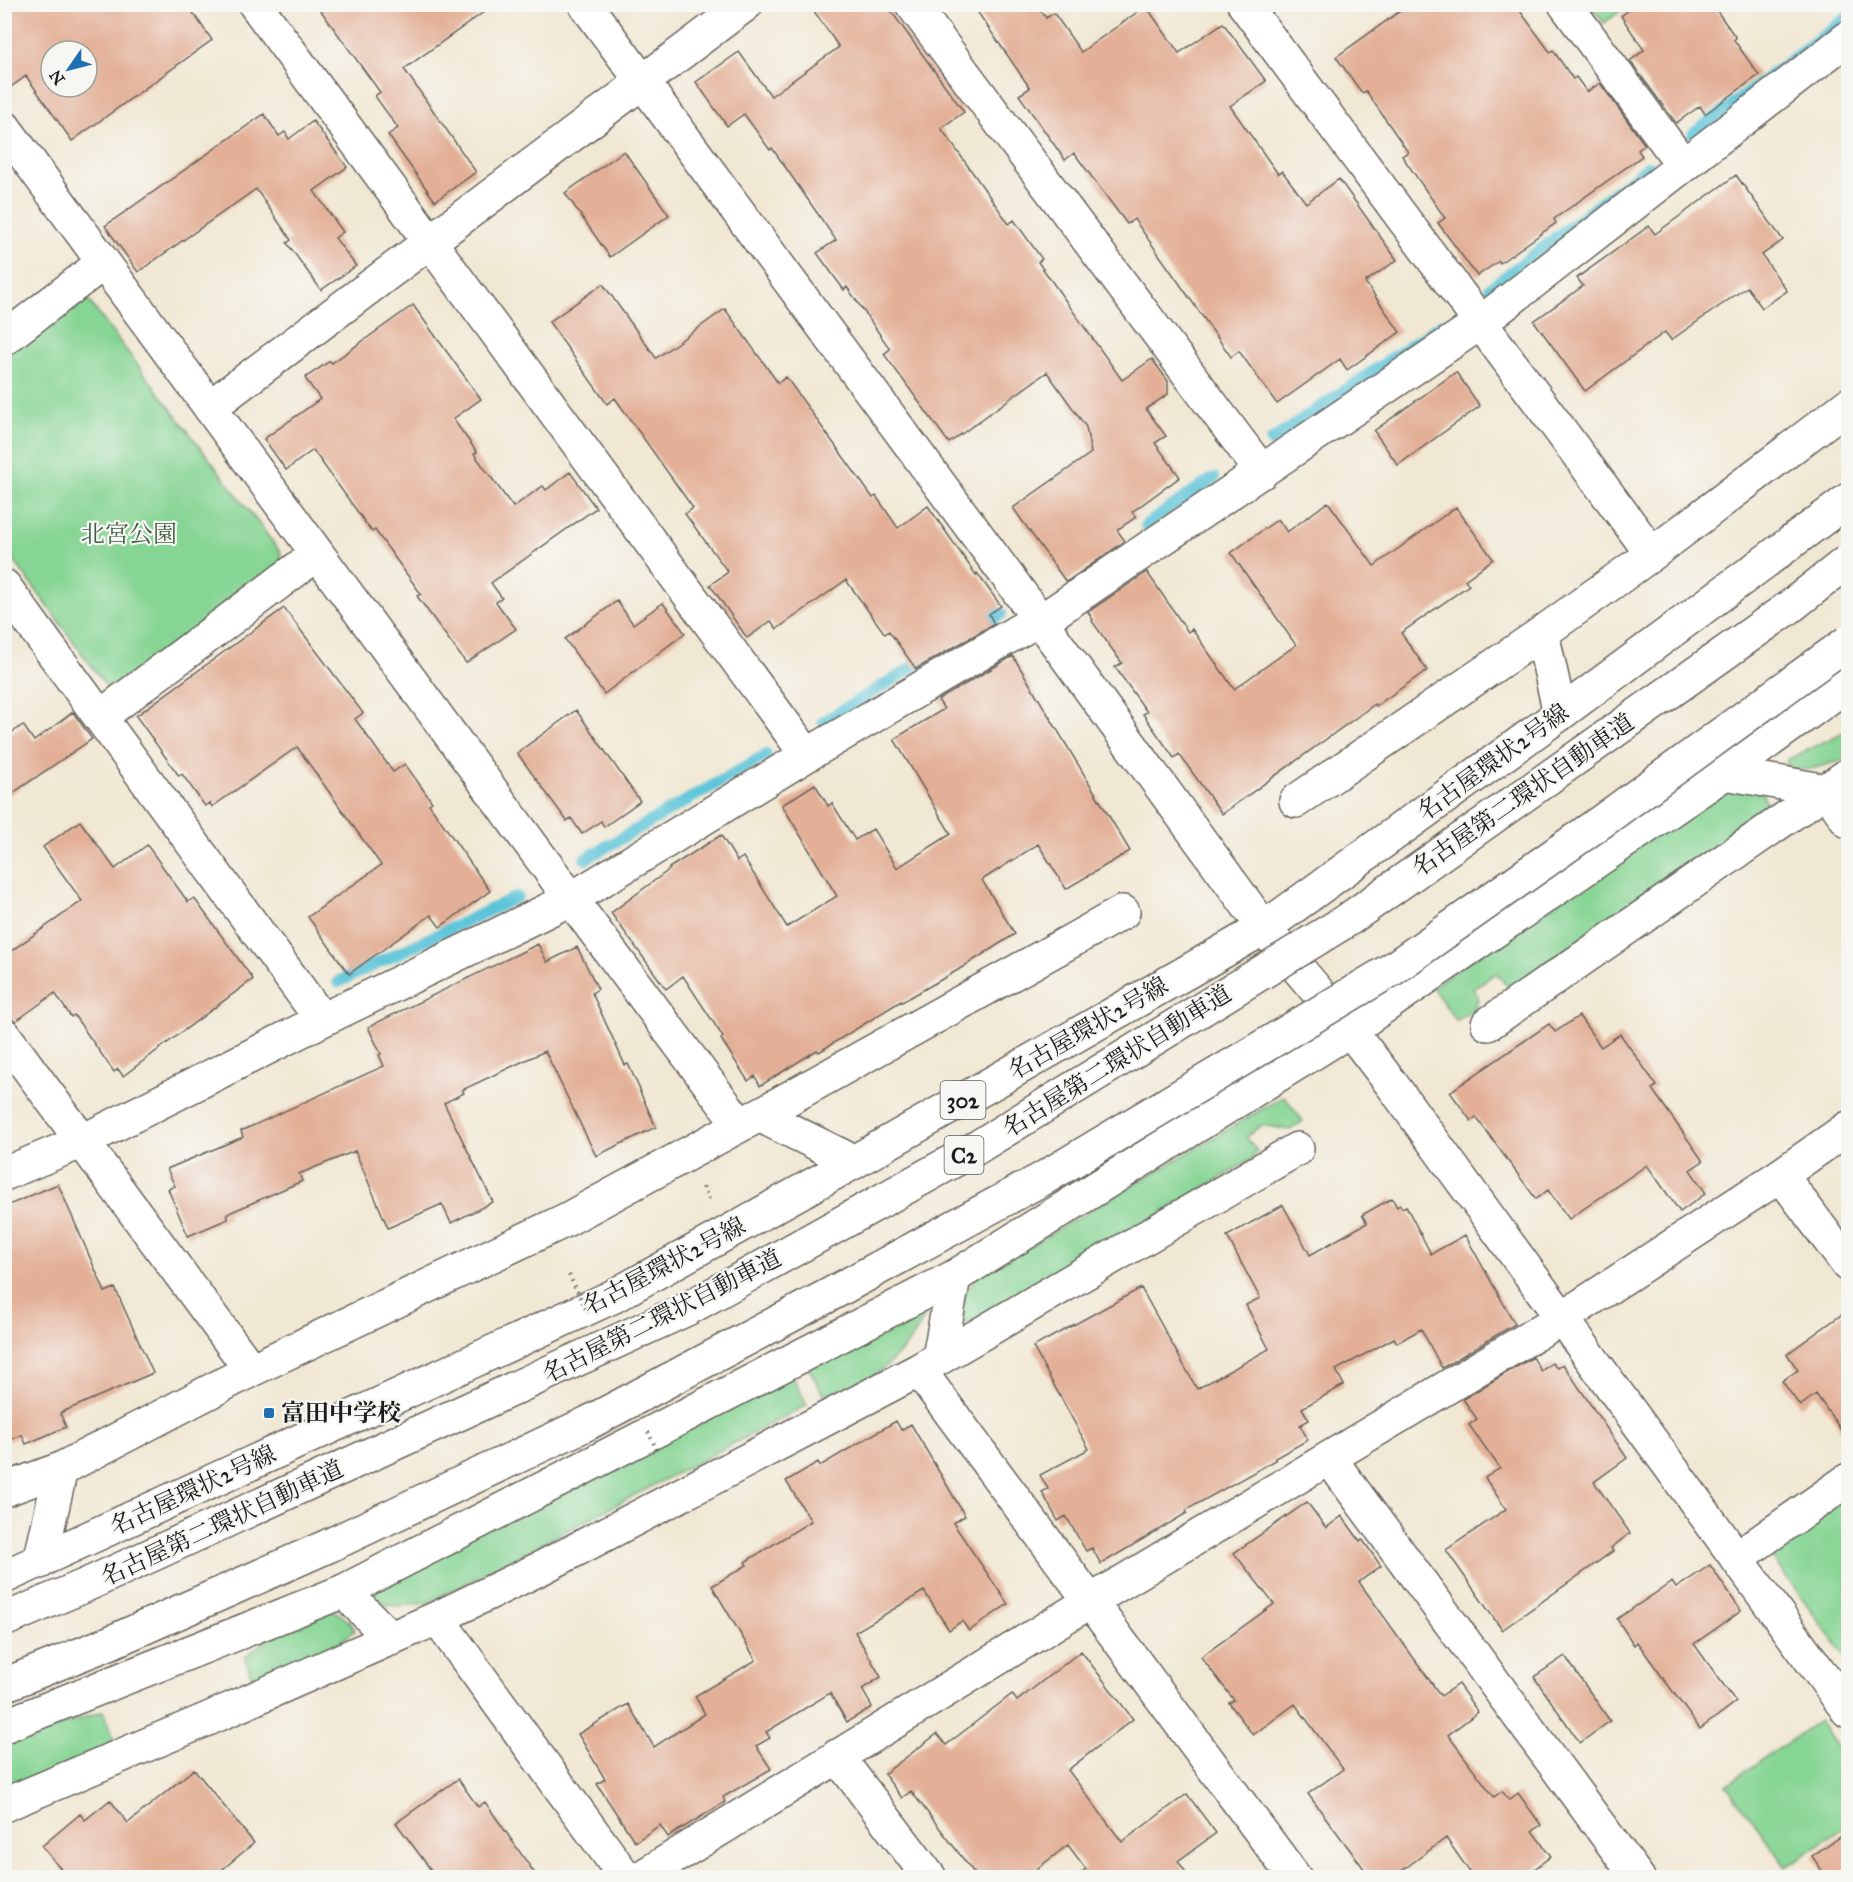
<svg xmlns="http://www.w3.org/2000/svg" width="1853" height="1882" viewBox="0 0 1853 1882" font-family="'IM FELL Great Primer','Noto Serif JP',serif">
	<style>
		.green { fill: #87d594; stroke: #527858; stroke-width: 1.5 }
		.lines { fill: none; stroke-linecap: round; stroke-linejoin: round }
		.stream { stroke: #5cc4d9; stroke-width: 12 }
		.building { fill: #e3b097; fill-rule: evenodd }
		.minor-casing { stroke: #67635c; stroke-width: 36 }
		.trunk-casing { stroke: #67635c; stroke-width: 36 }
		.path { stroke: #67635c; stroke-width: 4; stroke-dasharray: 1.5 4.5; stroke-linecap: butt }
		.minor { stroke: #fff; stroke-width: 33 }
		.trunk { stroke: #fff; stroke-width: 33 }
		.motorway-bridge-casing { stroke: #67635c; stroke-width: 36; stroke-linecap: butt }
		.path-bridge { stroke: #67635c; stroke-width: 4; stroke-dasharray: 1.5 4.5; stroke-linecap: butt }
		.motorway-bridge { stroke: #fff; stroke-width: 33 }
		.poi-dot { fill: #1f6fb2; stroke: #f6f6f2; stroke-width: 2 }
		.labels { text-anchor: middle; stroke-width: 4.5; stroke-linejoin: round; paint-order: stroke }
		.shield { fill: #f6f6f2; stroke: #5d5d5c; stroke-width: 1.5 }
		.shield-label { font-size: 22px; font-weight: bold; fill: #1c1c1c }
		.park-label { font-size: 24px; fill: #415d46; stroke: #f6f6f2 }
		.street-label { font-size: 24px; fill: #1c1c1c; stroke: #f6f6f2 }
		.poi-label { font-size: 24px; font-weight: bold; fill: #1c1c1c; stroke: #f6f6f2; text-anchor: start }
	</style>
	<rect width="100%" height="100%" fill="#f6f6f2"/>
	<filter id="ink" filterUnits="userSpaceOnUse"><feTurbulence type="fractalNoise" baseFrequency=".0167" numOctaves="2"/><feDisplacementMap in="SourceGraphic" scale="12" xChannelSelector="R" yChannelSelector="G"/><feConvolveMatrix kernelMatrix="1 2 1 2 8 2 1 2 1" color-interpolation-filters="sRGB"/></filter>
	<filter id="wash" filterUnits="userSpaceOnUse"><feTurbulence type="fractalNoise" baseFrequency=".008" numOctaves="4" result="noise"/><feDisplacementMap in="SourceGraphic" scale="24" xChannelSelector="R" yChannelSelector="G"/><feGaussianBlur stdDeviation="1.35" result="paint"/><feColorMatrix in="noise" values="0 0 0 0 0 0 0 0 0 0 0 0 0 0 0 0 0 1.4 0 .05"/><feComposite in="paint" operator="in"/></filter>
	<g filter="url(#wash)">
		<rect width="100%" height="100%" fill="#f1e8d4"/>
		<path class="green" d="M1590,5H1629L1604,23Z
			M74,300H88L281,553V566L120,686H106L5,548L4,353Z
			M1848,730V759L1811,769L1793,770L1786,764L1787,760Z
			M1752,787L1763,793L1767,808L1762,819L1512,992L1496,973L1473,988L1478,997L1476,1008L1456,1021L1432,987L1721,790Z
			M1284,1096L1303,1121L1290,1130L1262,1125L1246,1137L1257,1151L1251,1160L978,1323H965C949,1303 964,1294 977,1277Z
			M931,1303C926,1313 922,1323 916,1332C898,1362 866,1382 838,1400L824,1396L803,1357Z
			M786,1364L807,1405L428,1603L397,1606L376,1603L357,1587Z
			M1848,1492V1660L1770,1555Z
			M308,1608C332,1611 340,1608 355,1630L335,1646L253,1682L245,1657Z
			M103,1711L115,1742L5,1792L4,1746Z
			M1819,1721L1848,1763V1792L1846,1794L1848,1797V1825L1786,1867L1726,1785Z"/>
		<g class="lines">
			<path class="stream" d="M1693,134L1848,17
				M1490,288L1649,166
				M1271,441L1442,324
				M1146,525L1214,478
				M978,628L1001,614
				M823,722L927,659
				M585,859L766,755
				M338,982L517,897"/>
		</g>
		<g id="blocks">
			<path class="building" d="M4,4H187L212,40L72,141L26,76L4,92ZM51,51H87V87H51Z
				M316,4H495L404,69L476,172L435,201L388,135L398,128L375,96L380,92Z
				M809,4H886L964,112L941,128L1009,224L1014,220L1042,259L1038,262L1122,380L1152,359L1168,381V394L1146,409L1166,436L1155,443L1180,477L1132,512L1136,517L1117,530L1125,541L1066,582L1013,508L1091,453L1086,427L1047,372L949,443L884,354L890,349L847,287L844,290L817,253L836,240L772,148L770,150L744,114L727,126L696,82L739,52L771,96L839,47Z
				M972,4H1036L1046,18L1054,13L1081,52L1146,6L1179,53L1223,23L1266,81L1230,106L1278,174L1282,171L1306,203L1339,179L1397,260L1365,282L1400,332L1347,370L1340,359L1277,404L1239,351L1231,357L1134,219L1127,224L1074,153L1065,160L1019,95L1030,88Z
				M1410,4H1515L1550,52L1553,50L1573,79L1576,77L1587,92L1600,83L1645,145L1638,150L1642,156L1554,219L1556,223L1500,263L1499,261L1477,276L1438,223L1445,218L1402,156L1408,152L1366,91L1362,93L1336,57Z
				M1637,4H1712L1736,38L1734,40L1759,75L1705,114L1700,106L1676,123L1630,61L1644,50L1621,16Z
				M264,114L279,136L285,132L289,139L313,121L347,167L314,191L343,232L335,238L356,266L321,290L287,243L291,240L256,189L138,272L105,226Z
				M624,151L669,215L610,257L565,193Z
				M1736,175L1783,240L1762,255L1787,291L1762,308L1747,287L1671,340L1665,332L1585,391L1534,321L1583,286L1577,278L1649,226L1655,234Z
				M603,284L656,358L725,309L778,383L786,377L873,498L876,496L898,528L928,506L976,575L977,573L1001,606L989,614L994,624L916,669L889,631L885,634L846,580L777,629L771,621L747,638L710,585L728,572L685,514L693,508L615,398L607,404L549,322Z
				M413,305L481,399L453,419L477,452L474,454L513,507L543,486L546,490L570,472L596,508L491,583L502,598L496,602L516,629L466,663L417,596L421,594L375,530L372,532L313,450L286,470L264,439L320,399L305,378L330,361L332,363Z
				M1456,372L1480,406L1398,465L1374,431Z
				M1328,502L1374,566L1456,507L1493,559L1465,580L1469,585L1401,633L1427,670L1376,706L1375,704L1222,814L1179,754L1174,758L1143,714L1147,712L1115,667L1122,663L1092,621L1093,620L1088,612L1147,572L1188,632L1192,629L1234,689L1296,645L1231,553L1278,519L1287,532Z
				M617,601L633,624L663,603L685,633L604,694L565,639Z
				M284,608L363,713L355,719L393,772L405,764L432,802L429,804L490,891L440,927L431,915L349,974L308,917L381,865L297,747L212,807L210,803L205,806L182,774L179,776L136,716Z
				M1013,656L1130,851L1066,889L1038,844L982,880L1015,934L958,970L902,1002L901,1001L819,1052L817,1050L760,1086L755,1076L748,1081L721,1039L723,1037L683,976L666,989L611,913L670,869L669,868L721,835L737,861L743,857L787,927L837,896L782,805L815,784L828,806L832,803L855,840L873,829L897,868L951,834L894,739L944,709L938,700Z
				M576,710L640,801L604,827L601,821L582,834L571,818L567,821L517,753Z
				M73,712L92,739L4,799V738L23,725L34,741Z
				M80,821L115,869L147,845L188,902L194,898L253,979L123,1076L118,1069L114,1072L74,1015L71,1017L55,993L16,1021L4,1017V956L82,901L43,847Z
				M538,944L547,962L577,947L598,989L592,993L625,1065L628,1064L641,1092H640L656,1127L596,1156L545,1051L462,1090L464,1093L444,1103L493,1202L451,1223L442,1204L388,1228L355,1151L299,1174L302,1181L227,1214L228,1219L188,1236L168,1189L175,1186L167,1169L243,1137L241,1131L384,1066L379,1055L381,1054L368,1027Z
				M1579,1016L1601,1047L1620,1034L1657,1086L1652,1089L1703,1161L1690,1170L1706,1193L1680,1212L1647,1165L1569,1219L1548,1190L1536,1199L1476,1117L1471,1121L1450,1092L1549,1024L1555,1032Z
				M58,1184L105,1292L115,1288L153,1373L60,1413L66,1427L26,1444L22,1435L4,1442V1207Z
				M1392,1198L1397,1207L1400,1205L1402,1208L1406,1206L1431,1254L1465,1235L1515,1324L1442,1368L1421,1329L1397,1343L1394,1338L1336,1370L1344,1385L1302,1408L1309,1420L1300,1425L1308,1440L1275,1458L1276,1460L1186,1510L1187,1513L1101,1564L1092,1548L1086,1551L1066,1516L1058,1521L1042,1492L1048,1489L1040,1475L1089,1449L1033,1347L1141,1288L1197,1389L1269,1349L1246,1305L1260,1298L1227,1236L1283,1205L1310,1255L1367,1223L1362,1215Z
				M1848,1310V1440L1816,1394L1800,1406L1782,1381L1798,1370L1787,1354Z
				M1533,1357L1541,1371L1552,1363L1557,1368L1563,1364L1627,1458L1594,1482L1630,1533L1611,1548L1613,1551L1502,1630L1446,1550L1506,1509L1485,1478L1500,1468L1469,1425L1477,1419L1463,1399Z
				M896,1421L901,1430L911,1424L965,1516L953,1523L1008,1604L969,1631L962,1621L949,1630L924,1591L855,1632L881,1677L862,1689L872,1707L847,1722L830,1693L766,1732L770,1738L756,1746L771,1769L723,1797L725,1802L668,1837L660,1825L635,1842L597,1784L605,1779L578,1734L628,1704L654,1747L705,1714L695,1696L756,1660L712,1586L747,1565L745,1562L811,1521L786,1481L818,1462L820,1466Z
				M1307,1502L1326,1528L1342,1516L1360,1541L1362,1539L1381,1566L1359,1582L1441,1696L1458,1684L1478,1712L1448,1735L1494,1797L1502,1791L1509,1800L1518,1793L1541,1825L1532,1831L1551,1856L1523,1878H1474L1446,1838L1392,1878H1371L1308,1794L1343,1769L1295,1704L1253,1735L1229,1703L1234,1700L1201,1657L1274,1604L1234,1553Z
				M1710,1565L1741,1611L1694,1644L1736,1702L1700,1729L1637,1642L1634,1645L1617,1619L1672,1582L1676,1588Z
				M1081,1651L1133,1719L1068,1770L1122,1842L1187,1794L1216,1833L1178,1861L1190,1878H1074L1086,1869L1068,1845L1025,1878H978L911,1791L902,1798L884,1774L937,1734L946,1745L1012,1694L1017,1701Z
				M1565,1656L1610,1721L1580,1743L1534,1677Z
				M194,1769L254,1843L212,1878H68L42,1846L80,1814L85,1820L110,1800L128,1823Z
				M458,1779L478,1807L485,1802L538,1878H437L396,1823Z
				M1848,1831V1878H1827L1812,1856Z"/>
		</g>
	</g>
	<g filter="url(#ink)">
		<use href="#blocks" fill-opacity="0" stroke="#67635c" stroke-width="1.5"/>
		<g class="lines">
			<defs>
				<path id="minor" d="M255,4L807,755
					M585,4L1039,619L1264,928L1350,1030L1393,1086L1848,1711
					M912,4L1262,472
					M1244,4L1652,554
					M1565,4L1683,165
					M4,127L571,899L740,1125
					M4,339L103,263
					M210,407L746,4
					M4,586L322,1020
					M1041,621L1480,323L1848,38
					M1560,714L1542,633L1652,554L1848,405
					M100,717L317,554
					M1725,773L1827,791L1848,821
					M1296,801L1542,633
					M1488,1024L1848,775
					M4,1035L251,1370
					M759,1115L854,1162
					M4,1174L83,1141L322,1020L571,899L807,755L1039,619
					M1781,1175L1848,1265
					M939,1357L954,1277
					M919,1370L1295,1878
					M1330,1459L1638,1878
					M4,1490L61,1469L251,1370L564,1221L759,1115L1123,912
					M1737,1558L1848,1480
					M40,1562L61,1469
					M344,1591L391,1639
					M437,1618L626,1878
					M837,1756L930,1878
					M4,1805L208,1719L437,1618L541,1568L919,1370L1297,1149
					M640,1878L1091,1601L1562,1318L1781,1175L1848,1128"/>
				<path id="trunk" d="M4,1577L612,1297L854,1162L1264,928L1560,714L1848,500
					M4,1726L344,1591L954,1277L1350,1030L1725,773L1848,684"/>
			</defs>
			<use href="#minor" class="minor-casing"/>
			<use href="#trunk" class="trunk-casing"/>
			<path class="path" d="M703,1187L710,1201"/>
			<use href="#minor" class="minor"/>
			<use href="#trunk" class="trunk"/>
			<defs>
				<path id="motorway-bridge" d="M4,1620L84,1586L687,1309L971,1151L1349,919L1791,606L1848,561
					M4,1685L109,1643L328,1546L588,1423L831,1294L1044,1178L1394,968L1605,819L1848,642"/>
			</defs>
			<use href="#motorway-bridge" class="motorway-bridge-casing"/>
			<path class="path-bridge" d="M569,1275L588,1313
				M648,1432L657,1450"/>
			<use href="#motorway-bridge" class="motorway-bridge"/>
		</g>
	</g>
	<rect class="poi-dot" x="263" y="1407" width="12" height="12" rx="3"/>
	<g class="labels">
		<g class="shield">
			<rect x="940.5" y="1081" width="45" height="38" rx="4.5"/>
			<rect x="944.5" y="1136" width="39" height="38" rx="4.5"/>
		</g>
		<g class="shield-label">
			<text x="963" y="1108">302</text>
			<text x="964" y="1163">C2</text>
		</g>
		<g class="park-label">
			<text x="129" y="542">北宮公園</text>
		</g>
		<g class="street-label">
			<text transform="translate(1493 762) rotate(-36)" y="8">名古屋環状2号線</text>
			<text transform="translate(1523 795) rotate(-35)" y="8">名古屋第二環状自動車道</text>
			<text transform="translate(1088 1028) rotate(-30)" y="8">名古屋環状2号線</text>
			<text transform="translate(1117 1061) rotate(-32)" y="8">名古屋第二環状自動車道</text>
			<text transform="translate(664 1266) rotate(-28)" y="8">名古屋環状2号線</text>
			<text transform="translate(662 1316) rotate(-27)" y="8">名古屋第二環状自動車道</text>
			<text transform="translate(193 1490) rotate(-25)" y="8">名古屋環状2号線</text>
			<text transform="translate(222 1523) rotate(-25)" y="8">名古屋第二環状自動車道</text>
		</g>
		<g class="poi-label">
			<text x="281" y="1421">富田中学校</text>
		</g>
	</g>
	<rect width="1853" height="1882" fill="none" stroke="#f6f6f2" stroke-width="24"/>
	<g transform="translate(69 69) rotate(235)"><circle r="28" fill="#f6f6f2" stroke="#9f9f9c" stroke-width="1.5"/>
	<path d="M0-4.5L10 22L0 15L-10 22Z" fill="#1f6fb2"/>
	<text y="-9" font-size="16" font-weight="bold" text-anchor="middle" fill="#1c1c1c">N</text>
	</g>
</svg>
